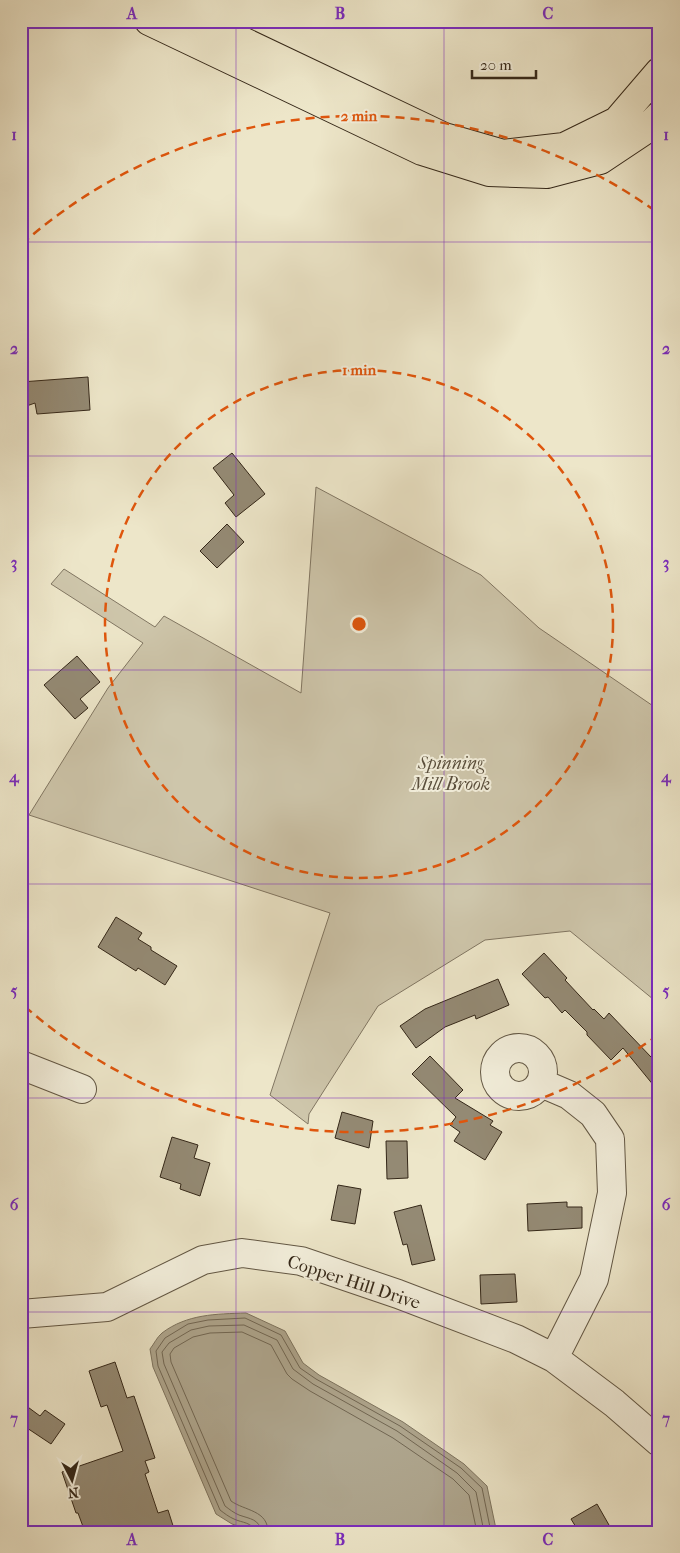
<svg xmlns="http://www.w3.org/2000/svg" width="680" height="1553" viewBox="0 0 680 1553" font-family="'IM FELL French Canon',serif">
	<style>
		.green { fill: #cec6ab; stroke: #817662 }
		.water { fill: #aea58d; stroke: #7d735e }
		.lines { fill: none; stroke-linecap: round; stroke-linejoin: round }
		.shore { stroke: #716652; stroke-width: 1 }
		.building { fill: #948a74; stroke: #342718 }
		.minor-casing { stroke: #625744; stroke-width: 30 }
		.highway-casing { stroke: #342718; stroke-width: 30 }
		.minor { stroke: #f3efdc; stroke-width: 28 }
		.highway { stroke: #ede6c9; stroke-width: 28 }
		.grid { fill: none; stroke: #7b2cbf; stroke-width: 1; stroke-opacity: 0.55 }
		.ring { fill: none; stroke: #df560d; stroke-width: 2.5; stroke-dasharray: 9 6 }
		.labels { text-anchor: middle; stroke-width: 4; stroke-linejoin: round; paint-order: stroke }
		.park-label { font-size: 18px; font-style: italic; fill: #5a4f3d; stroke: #f3efdc }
		.street-label { font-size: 18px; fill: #342718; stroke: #f3efdc }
		.centre { fill: #df560d; stroke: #f3efdc; stroke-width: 2.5 }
		.ring-label { font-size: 15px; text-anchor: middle; font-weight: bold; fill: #df560d; stroke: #f3efdc; stroke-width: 4; stroke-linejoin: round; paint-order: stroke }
		.neatline { fill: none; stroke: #7b2cbf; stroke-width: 2 }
		.grid-label { font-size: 16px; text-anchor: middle; font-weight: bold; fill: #7b2cbf }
	</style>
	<rect width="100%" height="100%" fill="#ede6c9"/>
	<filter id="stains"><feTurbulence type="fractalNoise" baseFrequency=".004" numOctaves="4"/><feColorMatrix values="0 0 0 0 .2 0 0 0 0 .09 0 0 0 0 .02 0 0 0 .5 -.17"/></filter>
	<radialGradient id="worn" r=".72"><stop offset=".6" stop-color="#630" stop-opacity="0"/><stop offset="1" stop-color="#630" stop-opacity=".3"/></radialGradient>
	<path class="green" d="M316,487L481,575L539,628L659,710V1004L570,931L485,940L378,1006L309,1114L308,1124L270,1095L330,913L29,815L108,688L143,643L51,584L64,569L155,627L164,616L301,693Z"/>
	<path class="water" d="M246,1313L285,1331L303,1363L319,1375L403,1422L464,1464L487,1486L496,1529L495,1532H257L232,1524L216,1514L153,1367L150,1349C154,1344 157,1337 162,1333C187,1314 216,1314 246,1313Z"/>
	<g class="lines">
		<path class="shore" d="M255,1532C253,1522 242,1523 234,1519C229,1517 224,1513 220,1510L158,1366L156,1351L165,1338L188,1324L208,1320L245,1318L281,1335L300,1368L316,1379L400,1426L461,1468L482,1488L491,1532
			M261,1532C260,1519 250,1519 239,1515C234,1513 229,1509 225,1506L164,1364L162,1352L169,1343L191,1330L209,1326L244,1325L277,1340L293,1369L313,1384L397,1431L457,1473L476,1492L484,1532
			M268,1532C268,1510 245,1511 231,1501L171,1362L170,1354L174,1348L193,1337L210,1333L242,1332L271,1345L287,1374L292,1379L310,1391L393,1438L453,1479L469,1495L477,1532"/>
	</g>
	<path class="building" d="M88,377L90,410L37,414L35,403L21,408V382Z
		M232,453L265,494L236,517L225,503L234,495L213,468Z
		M227,524L244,542L217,568L200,551Z
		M77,656L100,682L80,699L88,708L75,719L44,685Z
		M116,917L142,933L138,939L151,947V950L177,966L165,985L138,968L136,971L98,947Z
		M544,953L567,978L565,980L593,1010L594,1009L604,1019L609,1013L651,1057L659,1051V1092L623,1048L611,1060L587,1035V1032L565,1010L562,1013L548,997L545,998L522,974Z
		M498,979L509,1005L476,1019L475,1015L445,1027L416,1048L400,1026L425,1009Z
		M430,1056L463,1090L455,1098L493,1121L490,1125L502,1132L485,1160L454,1141L460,1132L450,1125L456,1117L412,1074Z
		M342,1112L373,1121L369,1148L335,1138Z
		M172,1137L198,1145L194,1158L210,1163L200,1196L180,1189L181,1184L160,1177Z
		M386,1141H407L408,1178L387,1179Z
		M338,1185L361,1189L355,1224L331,1220Z
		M567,1202V1207H582V1228L528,1231L527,1204Z
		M421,1205L435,1260L412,1265L407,1244L403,1245L394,1212Z
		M515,1274L517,1302L481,1304L480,1275Z
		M115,1362L127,1398L134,1396L155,1458L145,1461L149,1472L145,1474L158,1513L168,1510L175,1532H85L78,1513H76L62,1472L123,1451L107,1405L101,1407L89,1371Z
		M21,1402L40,1416L45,1410L65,1424L51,1444L21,1424Z
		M597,1504L613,1532H579L571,1519Z"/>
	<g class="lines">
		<defs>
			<path id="minor" d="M495 1072a24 24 0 1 1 48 0a24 24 0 1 1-48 0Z
				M21,1065L82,1089
				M541,1083L569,1095L593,1114L610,1139L612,1193L594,1279L554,1358
				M21,1314L107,1307L203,1260L242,1253L301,1261L398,1294L516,1339L554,1358L614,1403L659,1442"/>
			<path id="highway" d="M149,21L422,151L489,172L547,174L600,160L645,130L659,116
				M200,21L444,137L503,154L564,147L617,121L659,72"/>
		</defs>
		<use href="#minor" class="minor-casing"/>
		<use href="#highway" class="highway-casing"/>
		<use href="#minor" class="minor"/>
		<use href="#highway" class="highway"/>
	</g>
	<path class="grid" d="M236,21V1532M444,21V1532M21,242H659M21,456H659M21,670H659M21,884H659M21,1098H659M21,1312H659"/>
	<g class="ring">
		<circle cx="359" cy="624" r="254"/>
		<path d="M658 1035A508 508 0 0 1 22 1004M22 244A508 508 0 0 1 658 213"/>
	</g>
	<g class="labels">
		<g class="park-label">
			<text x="451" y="769">Spinning<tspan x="451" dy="21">Mill Brook</tspan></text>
		</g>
		<g class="street-label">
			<text transform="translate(354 1282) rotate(18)" y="6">Copper Hill Drive</text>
		</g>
	</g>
	<circle cx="359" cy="624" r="8" class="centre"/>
	<g class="ring-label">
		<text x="359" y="121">2 min</text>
		<text x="359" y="375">1 min</text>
	</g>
	<rect width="680" height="1553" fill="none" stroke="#ede6c9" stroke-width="55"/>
	<g transform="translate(72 1480) rotate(174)" stroke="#f3efdc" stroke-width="4" paint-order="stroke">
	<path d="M0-4L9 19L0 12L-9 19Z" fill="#342718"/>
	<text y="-8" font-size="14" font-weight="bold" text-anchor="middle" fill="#342718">N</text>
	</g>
	<path d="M472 70v8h64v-8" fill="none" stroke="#342718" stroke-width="2.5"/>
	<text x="480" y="70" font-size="15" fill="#342718" stroke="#f3efdc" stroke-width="4" paint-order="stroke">20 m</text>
	<rect x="28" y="28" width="624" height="1498" class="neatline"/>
	<g class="grid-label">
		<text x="132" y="19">A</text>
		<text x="340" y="19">B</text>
		<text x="548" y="19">C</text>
		<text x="14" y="140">1</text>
		<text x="666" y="140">1</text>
		<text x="14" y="354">2</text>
		<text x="666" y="354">2</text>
		<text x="14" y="568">3</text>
		<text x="666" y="568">3</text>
		<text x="14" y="782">4</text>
		<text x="666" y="782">4</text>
		<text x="14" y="996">5</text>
		<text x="666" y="996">5</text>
		<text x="14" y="1210">6</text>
		<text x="666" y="1210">6</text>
		<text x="14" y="1424">7</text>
		<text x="666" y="1424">7</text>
		<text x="132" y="1545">A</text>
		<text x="340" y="1545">B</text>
		<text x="548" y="1545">C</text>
	</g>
	<rect width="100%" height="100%" filter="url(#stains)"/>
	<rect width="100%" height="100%" fill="url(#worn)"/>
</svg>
